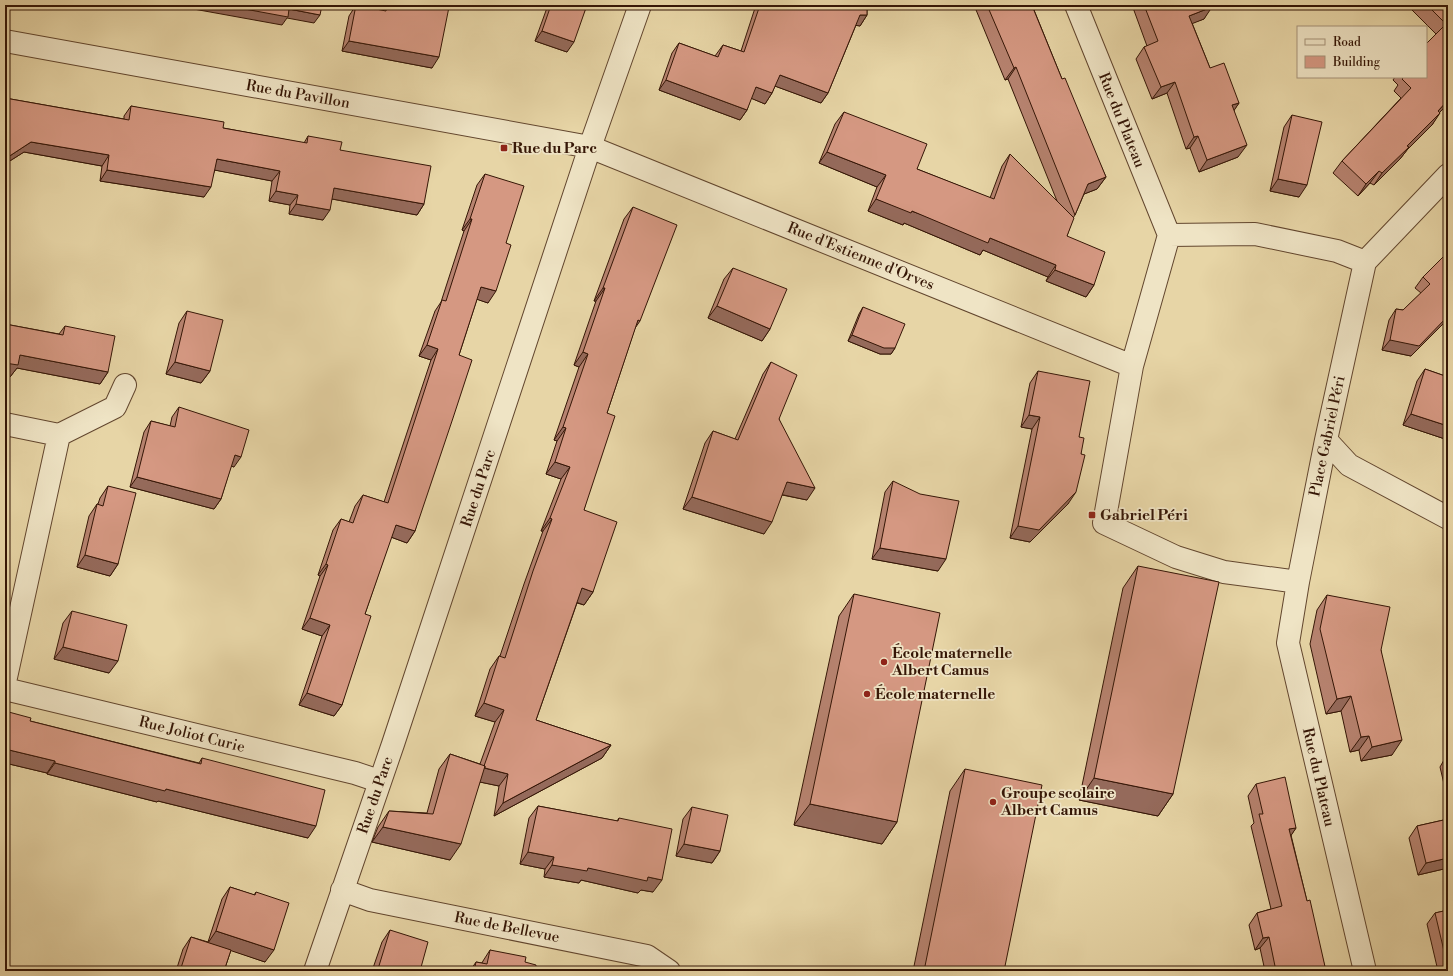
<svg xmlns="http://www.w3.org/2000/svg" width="1453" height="976" viewBox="0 0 1453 976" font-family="'Libre Bodoni',serif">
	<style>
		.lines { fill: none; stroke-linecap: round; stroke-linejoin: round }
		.minor-casing { stroke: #62462e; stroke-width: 24 }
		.minor { stroke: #efe4c5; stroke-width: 22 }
		.wall { fill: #b78370; stroke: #351606 }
		.shaded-wall { fill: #956a5b; stroke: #351606 }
		.building { fill: #d59882; stroke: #351606 }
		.poi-dot { fill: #8f2418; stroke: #efe4c5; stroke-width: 1.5 }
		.labels { text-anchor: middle; stroke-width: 3.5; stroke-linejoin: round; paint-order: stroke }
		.street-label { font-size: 15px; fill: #351606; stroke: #efe4c5 }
		.poi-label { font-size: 15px; font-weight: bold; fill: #351606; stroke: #efe4c5; text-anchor: start }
	</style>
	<rect width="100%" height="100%" fill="#e7d5a6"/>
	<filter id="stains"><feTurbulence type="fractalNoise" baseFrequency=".005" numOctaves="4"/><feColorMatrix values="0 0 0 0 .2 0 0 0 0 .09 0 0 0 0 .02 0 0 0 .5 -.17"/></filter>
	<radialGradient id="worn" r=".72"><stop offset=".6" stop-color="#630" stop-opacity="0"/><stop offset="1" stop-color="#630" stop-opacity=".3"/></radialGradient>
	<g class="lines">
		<defs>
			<path id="minor" d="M1076,5L1169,235
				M5,41L590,147L1132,366
				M1255,234L1337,251L1365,262L1326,440L1298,582L1224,572L1176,557L1104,523L1132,366L1169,235Z
				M1365,262L1448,175
				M5,424L59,435L5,682
				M59,435L115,407L125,385
				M1326,440L1349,465L1448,518
				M1298,582L1288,643L1365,971
				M5,689L355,773L379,781
				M342,890L370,900L647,956L669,971
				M315,971L393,744L590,147L640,5"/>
		</defs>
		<use href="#minor" class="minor-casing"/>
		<use href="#minor" class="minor"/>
	</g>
	<path class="wall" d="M356,5L381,10L382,5H441L432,68L342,51L349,16Z
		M548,5H587L567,52L535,41Z
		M747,5H867V15L860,26L856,25L828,93L821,103L775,86L772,93L765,104L751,98L747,110L740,120L659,90L672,53L679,43L715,56L723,45L741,51L755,8Z
		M974,5H1037L1034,10L1062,79L1106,177L1097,189L1084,194L1075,215L1073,218L1067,236L1094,285L1086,297L1046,281L1048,277L983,250L980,255L904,223L903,225L868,211L877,187L819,163L835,124L844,112L917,169L990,198L1002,166L1010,154L1057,201L1008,79L1005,80Z
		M1132,5H1211L1204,19L1192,23L1210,68L1239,103L1234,110L1238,157L1199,172L1190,148L1186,149L1167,93L1152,99L1136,59L1144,47L1147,46Z
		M1407,5H1448L1440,112L1432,125L1407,150L1400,159L1374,185L1370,183L1358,196L1333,173L1342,161L1401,98L1394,91L1398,85L1393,80L1395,77H1426L1436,34Z
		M5,98L124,119V116L131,106L223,128L304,143L308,136L340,150L424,204L417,215L332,199L323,220L289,214L290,205L269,201L272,181L215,170L204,197L100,181L102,166L24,152L5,164Z
		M1292,115L1299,197L1270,191L1284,127Z
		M485,174L506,243L488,303L477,299L459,355L415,531L407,543L391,537L365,614L342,705L334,716L299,705L322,636L302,629L320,576L318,575L333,530L341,519L349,522L355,506L363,495L384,502L431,360L419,356L435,311L441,302L464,231L462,230L477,185Z
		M633,207L635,328L607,413L584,510L593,592L584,605L577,603L536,720L611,745L602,758L494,816L499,786L480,782L450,860L372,842L378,827L389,811L427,813L439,769L450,754L480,764L495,722L475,716L490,669L499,656H500L524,584L543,531H541L561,479L546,474L557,441L554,440L579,367L574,365L596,301H594L624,219Z
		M1448,254V319L1411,356L1382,350L1389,320L1396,309L1403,310L1421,293L1415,288L1423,277Z
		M733,268L770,329L762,341L708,318L724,279Z
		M863,307L895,348L891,354H880L848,341L859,314Z
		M187,311L210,371L201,383L166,374L179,323Z
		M5,324L59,334L65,326L108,372L100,384L17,368L10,377L5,376Z
		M771,362L779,419L807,500L782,495L764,534L683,509L705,443L713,431L735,439L763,374Z
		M1425,369L1448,377V440L1403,425L1417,381Z
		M1038,371L1079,437L1081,454L1068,504L1030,542L1010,538L1032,429L1021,427L1030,383Z
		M179,407L234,467L231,466L221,499L214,509L130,487L144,432L151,421L170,426L172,417Z
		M893,481L938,571L872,559L885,492Z
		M108,486L118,564L110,576L77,567L89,516L97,504H98L100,498Z
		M1138,566L1173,794L1158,816L1079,800L1123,588Z
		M854,594L897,822L882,844L794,825L839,616Z
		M1327,595L1381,650L1392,755L1361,761L1359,750L1350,752L1341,711L1326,714L1310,644L1317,610Z
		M72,611L109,673L54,659L63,623Z
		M5,711L30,721L199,763L202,758L308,838L158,801L157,802L47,774V773L5,763Z
		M1444,760H1448V801L1440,767Z
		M965,769L1004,971H913L950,791Z
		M1256,784L1296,828L1291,835L1307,901L1326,971H1265L1260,948L1255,950L1249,925L1257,913L1271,909L1251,826L1254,823L1248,796Z
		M538,806L617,821L619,818L653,892L641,890L638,893L581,880L579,883L544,877L545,869L520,864L529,818Z
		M692,807L720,851L712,863L676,856L683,819Z
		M1448,819V868L1418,875L1409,838L1417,826Z
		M230,887L254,895L256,892L265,962L231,950L224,971H176L183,949L191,937L208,942L222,899Z
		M1448,910V971H1438L1427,924L1435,913Z
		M390,930L420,971H372L382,942Z
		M490,950L536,967L558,971H470L476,962L482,963L483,961Z"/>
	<path class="shaded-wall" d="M191,5H223L289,9L320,15L314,23L287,18L282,25L188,8Z
		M747,5H758L755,8Z
		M1037,6L1029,18L1033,8Z
		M1212,7L1204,19L1181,28L1189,16Z
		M860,15H867L860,26L853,25Z
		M542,31L574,42L567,52L535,41Z
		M349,41L439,57L432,68L342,51Z
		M1016,67L1008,79L1005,80L1014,68Z
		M780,75L828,93L821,103L772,85Z
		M666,80L747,110L740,120L659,90Z
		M1175,82L1167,93L1152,99L1161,87Z
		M756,87L772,93L765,104L748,97Z
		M1448,100V104L1429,123L1438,111Z
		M1239,103L1231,115L1232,105Z
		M1440,113L1432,125L1407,150L1400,159L1374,185L1382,173L1407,146Z
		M1198,136L1190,148L1186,149L1194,137Z
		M31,142L109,155L102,166L24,152L5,164V159Z
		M1247,145L1238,157L1199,172L1207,160Z
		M827,152L886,175L877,187L819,163Z
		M217,159L280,171L272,181L209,169Z
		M107,170L211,187L204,197L100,181Z
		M1379,171L1370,183L1358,196L1366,184Z
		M1106,177L1097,189L1079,196L1088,184Z
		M1278,179L1307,185L1299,197L1270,191Z
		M334,188L424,204L417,215L327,198Z
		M276,191L298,195L290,205L269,201Z
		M876,199L990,238L1056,265L1048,277L983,250L980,255L904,223L903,225L868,211Z
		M296,204L330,210L323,220L289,214Z
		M470,219H472L464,231L462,230Z
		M1055,270L1094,285L1086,297L1046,281Z
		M481,287L496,291L488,303L473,298Z
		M603,288H605L596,301H594Z
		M717,306L770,329L762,341L708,318Z
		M1448,316V319L1411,356L1382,350L1390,340Z
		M638,320L640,321L631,334Z
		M852,335L895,348L891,354H880L848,341Z
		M427,345L438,349L431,360L419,356Z
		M583,352L588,354L579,367L574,365Z
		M20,355L108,372L100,384L17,368L10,377L5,376V363Z
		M175,362L210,371L201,383L166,374Z
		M1411,414L1448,426V440L1403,425Z
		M1029,415L1040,417L1032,429L1021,427Z
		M563,427L566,428L557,441L554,440Z
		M235,455L241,457L234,467L228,465Z
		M555,462L570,467L561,479L546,474Z
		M137,477L221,499L214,509L130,487Z
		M787,482L815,488L807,500L779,494Z
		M1076,492L1068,504L1030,542L1010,538L1018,526Z
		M692,497L772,522L764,534L683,509Z
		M550,518L552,519L543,531H541Z
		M396,525L415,531L407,543L388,536Z
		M880,548L946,559L938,571L872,559Z
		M85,555L118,564L110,576L77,567Z
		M326,564L328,565L320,576L318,575Z
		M582,588L593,592L584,605L573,601Z
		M310,618L330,625L322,636L302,629Z
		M63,647L118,661L109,673L54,659Z
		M307,693L342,705L334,716L299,705Z
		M1351,696L1341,711L1326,714L1337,699Z
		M484,703L504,710L495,722L475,716Z
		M1369,736L1359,750L1350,752L1361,737Z
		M1402,740L1392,755L1361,761L1372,747Z
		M611,745L602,758L494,816L503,803Z
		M5,749L55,761L47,773L5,763Z
		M55,763L166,789L316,826L308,838L158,801L157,802L47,774Z
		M484,768L508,774L499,786L475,781Z
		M1094,778L1173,794L1158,816L1079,800Z
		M810,804L897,822L882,844L794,825Z
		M383,827L461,844L450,860L372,842Z
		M1296,828L1288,840L1289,829Z
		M684,844L720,851L712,863L676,856Z
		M528,852L554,857L545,869L520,864Z
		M1448,858V868L1418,875L1426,863Z
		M552,865L588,868L648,877L662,880L653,892L641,890L638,893L581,880L579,883L544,877Z
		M216,931L274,950L265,962L208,943Z
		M1269,937L1260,948L1255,950L1263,938Z
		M378,969L384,971H376Z"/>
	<path class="building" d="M223,5H322L320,15L289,9L288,17Z
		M356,5L386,11L387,5H441L449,7L439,57L349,41Z
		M551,5H587L574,42L542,31Z
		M760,5H867V15H860L828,93L780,75L772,93L756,87L747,110L666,80L679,43L718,57L723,45L744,52Z
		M987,5H1037V6L1033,8L1062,79L1065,78L1106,177L1088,184L1075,215L1016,67L1014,68Z
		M1144,5H1211L1212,7L1189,16L1210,68L1224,63L1239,103L1232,105L1247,145L1207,160L1198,136L1194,137L1175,82L1161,87L1144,47L1158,41Z
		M1427,5H1448V100L1438,111L1440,113L1407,146L1409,147L1382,173L1379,171L1366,184L1342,161L1411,88L1402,79L1404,77H1426V44L1446,24Z
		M5,98L129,120L131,106L224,122L223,128L307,143L308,136L342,142L340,150L431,166L424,204L334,188L330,210L296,204L298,195L276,191L280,171L217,159L211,187L107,170L109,155L31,142L5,159Z
		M844,112L927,144L917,169L994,199L1010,154L1074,218L1067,236L1105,252L1094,285L1055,270L1056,265L990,238L988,243L912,211L911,213L876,199L886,175L827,152Z
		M1292,115L1322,122L1307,185L1278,179Z
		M485,174L524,186L506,243L511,245L496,291L481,287L459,355L472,360L453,418L415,531L396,525L365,614L371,616L342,705L307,693L330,625L310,618L328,565L326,564L341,519L353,523L363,495L388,503L438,349L427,345L442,300L446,301L472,219H470Z
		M633,207L677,225L640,321L638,320L607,413L615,416L584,510L617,522L593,592L582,588L536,720L611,745L503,803L508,774L485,768V766H484L504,710L484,703L499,656L505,658L533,571L552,519L550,518L570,467L555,462L566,428L563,427L588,354L583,352L605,288H603Z
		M1447,253L1448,254V316L1419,346L1390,340L1396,309L1403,310L1430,284L1423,277Z
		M733,268L787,289L770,329L717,306Z
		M863,307L905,324L895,348H884L852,335Z
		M187,311L223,320L210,371L175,362Z
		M5,324L63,335L65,326L115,336L108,372L20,355L18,365L5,363Z
		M771,362L797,375L779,419L815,488L787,482L772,522L692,497L713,431L738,440Z
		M1425,369L1448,377V426L1411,414Z
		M1038,371L1090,381L1079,437L1084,438L1081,454L1085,455L1076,492L1039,530L1018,526L1040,417L1029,415Z
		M179,407L249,430L241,457L235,455L221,499L137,477L151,421L175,427Z
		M893,481L920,494L959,501L946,559L880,548Z
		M108,486L136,493L118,564L85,555L97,504L103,506Z
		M1138,566L1219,582L1173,794L1094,778Z
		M854,594L940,613L897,822L810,804Z
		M1327,595L1390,607L1381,650L1402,740L1372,747L1369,736L1361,737L1351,696L1337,699L1320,629Z
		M72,611L127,625L118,661L63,647Z
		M5,711L31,718L30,721L201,764L202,758L325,790L316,826L166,789L165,791L55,763V761L5,749Z
		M450,754L485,766L461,844L383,827L389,811L433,814Z
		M1444,760H1448V776Z
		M965,769L1042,785L1004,971H924Z
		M1285,777L1296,828L1289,829L1307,901L1310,900L1326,971H1276L1269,937L1263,938L1257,913L1282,906L1259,814H1263L1256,784Z
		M538,806L618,821L619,818L672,829L662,880L648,877L647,881L588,868L587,871L552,865L554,857L528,852Z
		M692,807L728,815L720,851L684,844Z
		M1448,819V858L1426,863L1417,826Z
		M230,887L255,895L256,892L289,903L274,950L216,931Z
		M1448,910V968L1435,913Z
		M390,930L428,942L420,971H384L378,969Z
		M191,937L231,950L224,971H180Z
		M490,950L526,957L525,962L536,965V967L558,971H474L476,962L487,964Z"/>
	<g class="poi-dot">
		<rect x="500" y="144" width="8" height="8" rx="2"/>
		<rect x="1088" y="511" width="8" height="8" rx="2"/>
		<circle cx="884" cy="662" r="4"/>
		<circle cx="867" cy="694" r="4"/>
		<circle cx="993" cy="802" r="4"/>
	</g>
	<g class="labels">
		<g class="street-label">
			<text transform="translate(298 94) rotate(10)" y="5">Rue du Pavillon</text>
			<text transform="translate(1122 120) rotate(68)" y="5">Rue du Plateau</text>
			<text transform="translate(861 256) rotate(22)" y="5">Rue d'Estienne d'Orves</text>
			<text transform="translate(1327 436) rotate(-78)" y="5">Place Gabriel Péri</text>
			<text transform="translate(478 488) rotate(-72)" y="5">Rue du Parc</text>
			<text transform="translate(192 734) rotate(14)" y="5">Rue Joliot Curie</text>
			<text transform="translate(1319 777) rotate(77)" y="5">Rue du Plateau</text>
			<text transform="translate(375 795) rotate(-71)" y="5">Rue du Parc</text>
			<text transform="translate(507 927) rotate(11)" y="5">Rue de Bellevue</text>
		</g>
		<g class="poi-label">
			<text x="512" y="153">Rue du Parc</text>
			<text x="1100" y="520">Gabriel Péri</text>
			<text x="892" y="658">École maternelle<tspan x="892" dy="17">Albert Camus</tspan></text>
			<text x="875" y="699">École maternelle</text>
			<text x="1001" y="798">Groupe scolaire<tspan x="1001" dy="17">Albert Camus</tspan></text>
		</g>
	</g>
	<rect width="1453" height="976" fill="none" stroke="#e7d5a6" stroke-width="20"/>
	<rect x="6" y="6" width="1441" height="964" fill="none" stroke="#351606" stroke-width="2"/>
	<rect x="10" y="10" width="1433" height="956" fill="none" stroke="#351606"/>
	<rect x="1297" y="26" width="130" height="52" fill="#efe4c5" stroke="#a59279"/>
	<rect x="1305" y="39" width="20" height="6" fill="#efe4c5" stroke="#a59279"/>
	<text x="1333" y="46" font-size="12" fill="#351606">Road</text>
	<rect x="1305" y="56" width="20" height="12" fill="#d59882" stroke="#a59279"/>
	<text x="1333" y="66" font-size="12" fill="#351606">Building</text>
	<rect width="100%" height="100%" filter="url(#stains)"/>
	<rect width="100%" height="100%" fill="url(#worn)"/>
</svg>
